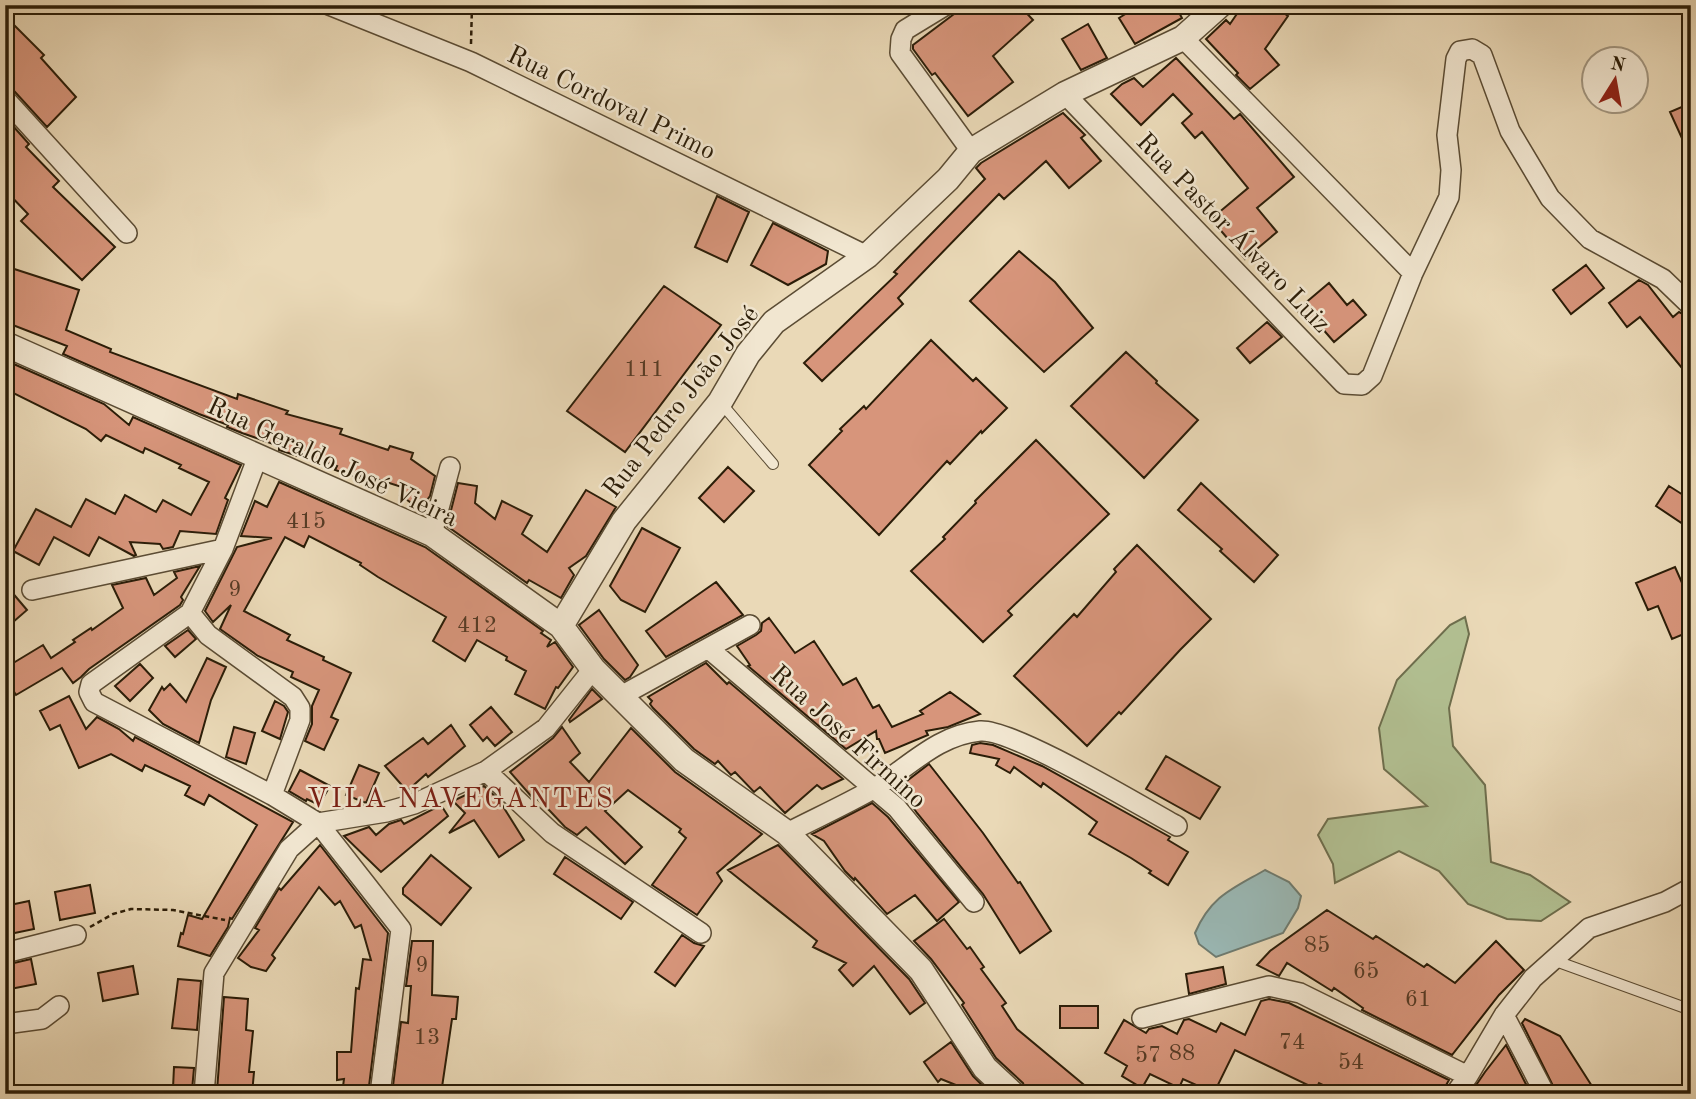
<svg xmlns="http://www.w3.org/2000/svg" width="1696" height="1099" viewBox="0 0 1696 1099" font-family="'Old Standard TT',serif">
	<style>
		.green { fill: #b2c092; stroke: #6e6e4d; stroke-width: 2 }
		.water { fill: #9ab9b6; stroke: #6e7b70; stroke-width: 2 }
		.building { fill: #d7957b; stroke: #2b1d08; stroke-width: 2 }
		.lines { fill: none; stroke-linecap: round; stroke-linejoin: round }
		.service-casing { stroke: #5b4c34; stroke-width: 12 }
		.minor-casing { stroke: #5b4c34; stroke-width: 22 }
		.tertiary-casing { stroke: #5b4c34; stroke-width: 27 }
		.path { stroke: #2b1d08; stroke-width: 2.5; stroke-dasharray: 5 3.5; stroke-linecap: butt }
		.service { stroke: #f1e6d0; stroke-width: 10 }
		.minor { stroke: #f1e6d0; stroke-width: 19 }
		.tertiary { stroke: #f1e6d0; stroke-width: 24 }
		.labels { text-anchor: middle; stroke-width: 5; stroke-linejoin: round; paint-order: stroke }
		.number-label { font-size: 23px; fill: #563b25 }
		.street-label { font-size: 26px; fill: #2b1d08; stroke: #f1e6d0 }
		.neighbourhood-label { font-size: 28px; letter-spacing: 2px; fill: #7a1f14; stroke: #f1e6d0 }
	</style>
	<rect width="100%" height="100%" fill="#ead9b7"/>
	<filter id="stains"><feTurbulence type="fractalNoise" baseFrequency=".00286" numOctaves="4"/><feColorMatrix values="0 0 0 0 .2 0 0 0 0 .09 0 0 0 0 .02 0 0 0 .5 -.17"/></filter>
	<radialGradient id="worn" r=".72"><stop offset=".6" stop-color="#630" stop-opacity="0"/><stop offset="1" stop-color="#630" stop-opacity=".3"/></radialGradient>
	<path class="green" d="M1465,617L1469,634L1449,708L1453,746L1485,785L1491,862L1530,875L1570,902L1541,921L1507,919L1468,904L1439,871L1399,851L1335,883L1333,864L1318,835L1328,819L1427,806L1384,769L1379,728L1397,680L1450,625Z"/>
	<path class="water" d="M1265,870L1289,882L1301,896L1298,908L1283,933L1216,957L1199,944L1195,933C1211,896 1232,889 1265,870Z"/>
	<path class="building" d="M966,5H1019L1033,20L993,56L1013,82L968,116L935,73L932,75L913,49V45Z
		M1140,5H1175L1182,18L1135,44L1119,18Z
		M1243,5H1272L1288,16L1265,49L1279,65L1250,89L1236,75L1238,73L1206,39L1226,20L1230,24Z
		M5,16L44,55L41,58L76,97L47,127L5,81Z
		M1088,24L1107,58L1081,70L1062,39Z
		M1176,58L1234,119L1240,114L1294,177L1257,208L1277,232L1245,259L1211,219L1248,188L1202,132L1195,138L1182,123L1192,114L1173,94L1141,125L1111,94L1122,84L1134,78L1143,87Z
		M1691,103V158L1670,112Z
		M1063,113L1085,135L1081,138L1101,161L1069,188L1046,161L1004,199L999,194L898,298L903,304L822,381L804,363L897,274L894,272L985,179L976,168L981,163Z
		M5,117L29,144L26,147L59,181L53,187L115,247L82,280L21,221L28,214L5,190Z
		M717,196L749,212L727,262L695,247Z
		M773,223L828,251L826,264L788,285L751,265Z
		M1019,251L1055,282L1093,328L1044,372L970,301Z
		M1586,265L1604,288L1571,314L1553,290Z
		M5,266L79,290L66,330L111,349L110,352L237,399L238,394L288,411L286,414L342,429L340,434L388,450L390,446L413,453L411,459L435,476L430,496L420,509L400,495L405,488L361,474L359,478L335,470L337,466L302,454L301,457L279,450V446L242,433L227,427L228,425L199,414L63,354L67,346L5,322Z
		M1639,280L1648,285L1673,317L1679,312L1691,318V379L1640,317L1627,327L1609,303Z
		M1329,283L1347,305L1353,300L1366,315L1334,342L1315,320L1310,325L1297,310Z
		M664,286L721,325L625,452L567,411Z
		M1267,322L1282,337L1250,363L1237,348Z
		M931,340L973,381L976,378L1007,408L982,433L981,431L950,464L947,461L879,535L809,465L842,431L840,429L864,406L866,409Z
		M1126,352L1157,381L1156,383L1198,420L1144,478L1071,406Z
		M7,361L104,404L129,425L133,417L241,465L225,498L228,500L216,534L180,531L173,547L163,549L160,544L130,542L136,555L134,556L99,537L89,556L54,537L39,565L13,551L36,509L71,527L86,499L115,514L125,495L156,512L163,500L191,515L209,482L179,468L181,465L145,448L143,453L106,435L101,441L86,429L5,389Z
		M1036,440L1109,514L1008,611L1012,615L983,642L911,571L945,539L943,537L976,503L975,501Z
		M728,467L754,491L724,522L699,498Z
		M279,482L425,547L543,631L541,633L551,640L547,647L555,642L573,667L558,688L556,687L545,709L515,694L526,671L506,660L507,657L477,640L465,661L433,641L446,617L378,577L360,565L361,563L309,536L304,547L285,537L244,611L290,635L287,640L324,657L323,660L351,673L331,717L338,720L324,750L305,741L312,724V706L319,690L291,677L293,672L258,656L220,629L231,605L213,622L205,611L237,547L272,538L241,536L255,501L267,507Z
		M458,483L477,486L475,503L495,519L502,501L532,516L522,534L547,552L586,490L616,507L586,556L569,568L574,575L561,598L529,580L527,583L447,526Z
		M1201,483L1278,555L1254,582L1220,551L1222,549L1178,510Z
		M1669,486L1691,500V511L1683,524L1656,506Z
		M642,528L680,548L645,612L621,600L610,586Z
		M1137,545L1211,619L1180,650L1121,714L1119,712L1087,746L1014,676L1074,614L1077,617L1116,572L1114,569Z
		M200,566L181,597L183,600L180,605L89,669L81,677L73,683L62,668L16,695L5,677V668L43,645L51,658L75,642L73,640L91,628L92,630L123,608L112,585L146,578L154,595L177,578L174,572Z
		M1675,567L1691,603V631L1672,639L1658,606L1648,610L1636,583Z
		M716,582L743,615L666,657L646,631Z
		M5,584L27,610L5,629Z
		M599,610L638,665L630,677L625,680L604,659L579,625Z
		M769,618L795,653L814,641L843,685L856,678L873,708L879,705L892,727L923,714L920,711L950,692L980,714L948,727L926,731L928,735L885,753L879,739H877L876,731L846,749L748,666L750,665L737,646L756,635L761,631L762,623Z
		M188,630L196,639L175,657L165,646Z
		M207,658L226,667L211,700L199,743L163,724L149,710L162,687L164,690L170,684L186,702Z
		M706,663L727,684L729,682L843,779L822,789L817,785L785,813L760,787L754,792L735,772L731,775L718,761L715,764L694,749L653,708L650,704L652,701L648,697Z
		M140,664L153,678L130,701L115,686Z
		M592,689L602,699L570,722L569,720Z
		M69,696L86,729L97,717L119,729L133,741L135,737L293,822L232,919L230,918L228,927L210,956L178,946L181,933L183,934L188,915L202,919L257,825L209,795L204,805L185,795L190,786L145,765L142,771L111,754L79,768L60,725L50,730L40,711Z
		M275,701L284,706L288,712L280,739L262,731Z
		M491,707L512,732L495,746L487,737L483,741L470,725Z
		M451,725L465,746L428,777L426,774L407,791L385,766L423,738L428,744Z
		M234,727L255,733L246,764L226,757Z
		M562,727L580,753L570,762L589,782L631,728L675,772L762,834L717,873L722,881L697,915L652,885L686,838L679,832L681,829L628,790L605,811L642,847L625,864L586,827L577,835L565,827L550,811L533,795L531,796L510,772L553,738Z
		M980,743L993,745L1042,766L1170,837L1168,840L1188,852L1168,885L1149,873L1151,871L1131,858L1089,834L1097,822L1043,783L1041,787L1014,767L1010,773L996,765L999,759L970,753L972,745Z
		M1166,756L1220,787L1200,819L1146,789Z
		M929,764L983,833L1018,883L1020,882L1051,931L1020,953L983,894L917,813L899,787Z
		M359,765L379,773L366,803L346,795Z
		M300,770L330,786L319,805L307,799L306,801L289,791Z
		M484,786L499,800L524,840L499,857L474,820L449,833L465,813L453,801Z
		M872,803L888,817L959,902L937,921L915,895L887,914L855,878L854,880L845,871L824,841L812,834Z
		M441,805L448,816L381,872L344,836L369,827L376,835L389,824L401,820L404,824Z
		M320,845L388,933L368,1094H342L344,1079L337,1080V1052H351L356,988L359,989L363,959L371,960L361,925L355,928L340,901L335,905L319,887L272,955L275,958L266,971L251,967L238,958L259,930L255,928L279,888L281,890Z
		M778,845L909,979L925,1003L910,1014L874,966L853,986L839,970L846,963L813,947L817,941L728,870Z
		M431,855L471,888L441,925L403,894V888Z
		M565,857L633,902L621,919L554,874Z
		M90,885L95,913L60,920L55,892Z
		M29,901L34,929L5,935V906Z
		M1327,910L1373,939L1376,936L1424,967L1427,964L1455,983L1496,941L1524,970L1499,995L1452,1055L1362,1010L1363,1008L1334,988L1332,991L1287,963L1279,976L1257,965L1270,951Z
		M944,919L967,949L970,947L984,967L981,969L1006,1003L1002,1006L1017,1029L1095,1094H1027L1023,1083L996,1058L962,1005L964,1003L931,959L914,941Z
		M682,935L694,943L704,946L675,986L655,972Z
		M412,941H433L432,995L458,997L456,1019H452L441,1094H392L401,1022L408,1023L411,986H406Z
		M31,959L36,984L5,990V965Z
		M133,966L138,994L103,1001L98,973Z
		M1223,967L1226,984L1189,994L1186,974Z
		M178,979L201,981L197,1030L172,1028Z
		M224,997L248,999L246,1030L253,1031L249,1072H254L252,1094L217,1091Z
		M1269,999L1289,1003L1449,1080L1441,1094H1341L1319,1083L1316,1089L1235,1050L1214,1093L1183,1079L1179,1088L1150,1074L1142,1088L1122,1076L1127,1066L1105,1053L1124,1020L1146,1033L1149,1029L1162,1026L1177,1034L1184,1020L1189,1019L1216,1032L1221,1023L1245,1035L1261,1001Z
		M1060,1006H1098V1028H1060Z
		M1525,1019L1560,1036L1597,1094H1557L1522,1023Z
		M951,1042L973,1076L991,1094H978L941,1079L938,1082L924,1062Z
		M1506,1045L1531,1094H1470L1485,1072Z
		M174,1067L194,1068L192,1090L173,1088Z"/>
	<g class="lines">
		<defs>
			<path id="service" d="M721,403L773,464
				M1553,960L1691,1010"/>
			<path id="minor" d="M329,5L471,62L867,256
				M946,5L905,30L901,39L900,53L971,151
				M1183,38L1413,273
				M1065,94L1344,384L1362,385L1372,376L1413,273L1449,197L1451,170L1447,135L1456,59L1460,51L1472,49L1482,55L1510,131L1550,198L1590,239L1663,279L1691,306
				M5,99L127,233
				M258,456L223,549L190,613L91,684L89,692L94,702L272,795L318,823L401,929L380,1094
				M432,534L450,467
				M32,590L223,549
				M190,613L208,635L293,697L300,708V720L272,795
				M709,649L897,808L974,902
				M619,697L750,625
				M486,771L552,833L701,933
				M318,823L386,812L414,804L486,771L546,728L593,669
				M787,833C816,818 845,805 873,789C908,768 937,735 980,731C1012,728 1142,807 1177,826
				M5,953L76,935
				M1504,1015L1545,1094
				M1142,1018L1269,986L1300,993L1468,1076
				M5,1024L42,1019L59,1006
				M204,1094L214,973L289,849L318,823
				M1455,1094L1468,1076L1504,1015L1533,978L1589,928L1665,902L1691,888"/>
			<path id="tertiary" d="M5,344L432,534L561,626L593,669L684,760L787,833L921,970L985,1068L1013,1094
				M561,626L624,521L720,402L748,354L774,322L867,256L948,179L971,151L1065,94L1183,38L1220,5"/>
		</defs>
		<use href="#service" class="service-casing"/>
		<use href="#minor" class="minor-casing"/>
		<use href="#tertiary" class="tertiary-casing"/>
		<path class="path" d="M471,44L472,5
			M90,927L113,914L131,909L173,910L225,920"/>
		<use href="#service" class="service"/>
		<use href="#minor" class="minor"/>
		<use href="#tertiary" class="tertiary"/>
	</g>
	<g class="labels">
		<g class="number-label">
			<text x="644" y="376">111</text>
			<text x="306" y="528">415</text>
			<text x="235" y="596">9</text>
			<text x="477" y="632">412</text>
			<text x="1317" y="952">85</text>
			<text x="422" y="972">9</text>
			<text x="1366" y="978">65</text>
			<text x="1418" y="1006">61</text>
			<text x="427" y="1044">13</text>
			<text x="1292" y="1049">74</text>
			<text x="1182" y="1060">88</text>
			<text x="1148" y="1062">57</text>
			<text x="1351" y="1069">54</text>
		</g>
		<g class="street-label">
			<text transform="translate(612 102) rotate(26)" y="9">Rua Cordoval Primo</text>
			<text transform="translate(1234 232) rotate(46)" y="9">Rua Pastor Álvaro Luiz</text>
			<text transform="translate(680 401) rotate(-52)" y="9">Rua Pedro João José</text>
			<text transform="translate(333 461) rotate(25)" y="9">Rua Geraldo José Vieira</text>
			<text transform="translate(849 736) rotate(42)" y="9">Rua José Firmino</text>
		</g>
		<g class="neighbourhood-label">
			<text x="461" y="807">VILA NAVEGANTES</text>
		</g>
	</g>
	<rect width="1696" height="1099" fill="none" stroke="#ead9b7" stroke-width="28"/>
	<rect x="7" y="7" width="1682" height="1085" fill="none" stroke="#2b1d08" stroke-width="3.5"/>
	<rect x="14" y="14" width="1668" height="1071" fill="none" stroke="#2b1d08" stroke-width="2"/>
	<g transform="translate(1615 80) rotate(11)"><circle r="33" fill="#f1e6d0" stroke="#a29680" stroke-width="2"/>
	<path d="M0-5L12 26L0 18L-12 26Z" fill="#8f2418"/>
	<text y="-10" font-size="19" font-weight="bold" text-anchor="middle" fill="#2b1d08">N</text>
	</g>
	<rect width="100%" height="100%" filter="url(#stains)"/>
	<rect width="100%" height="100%" fill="url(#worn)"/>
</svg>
